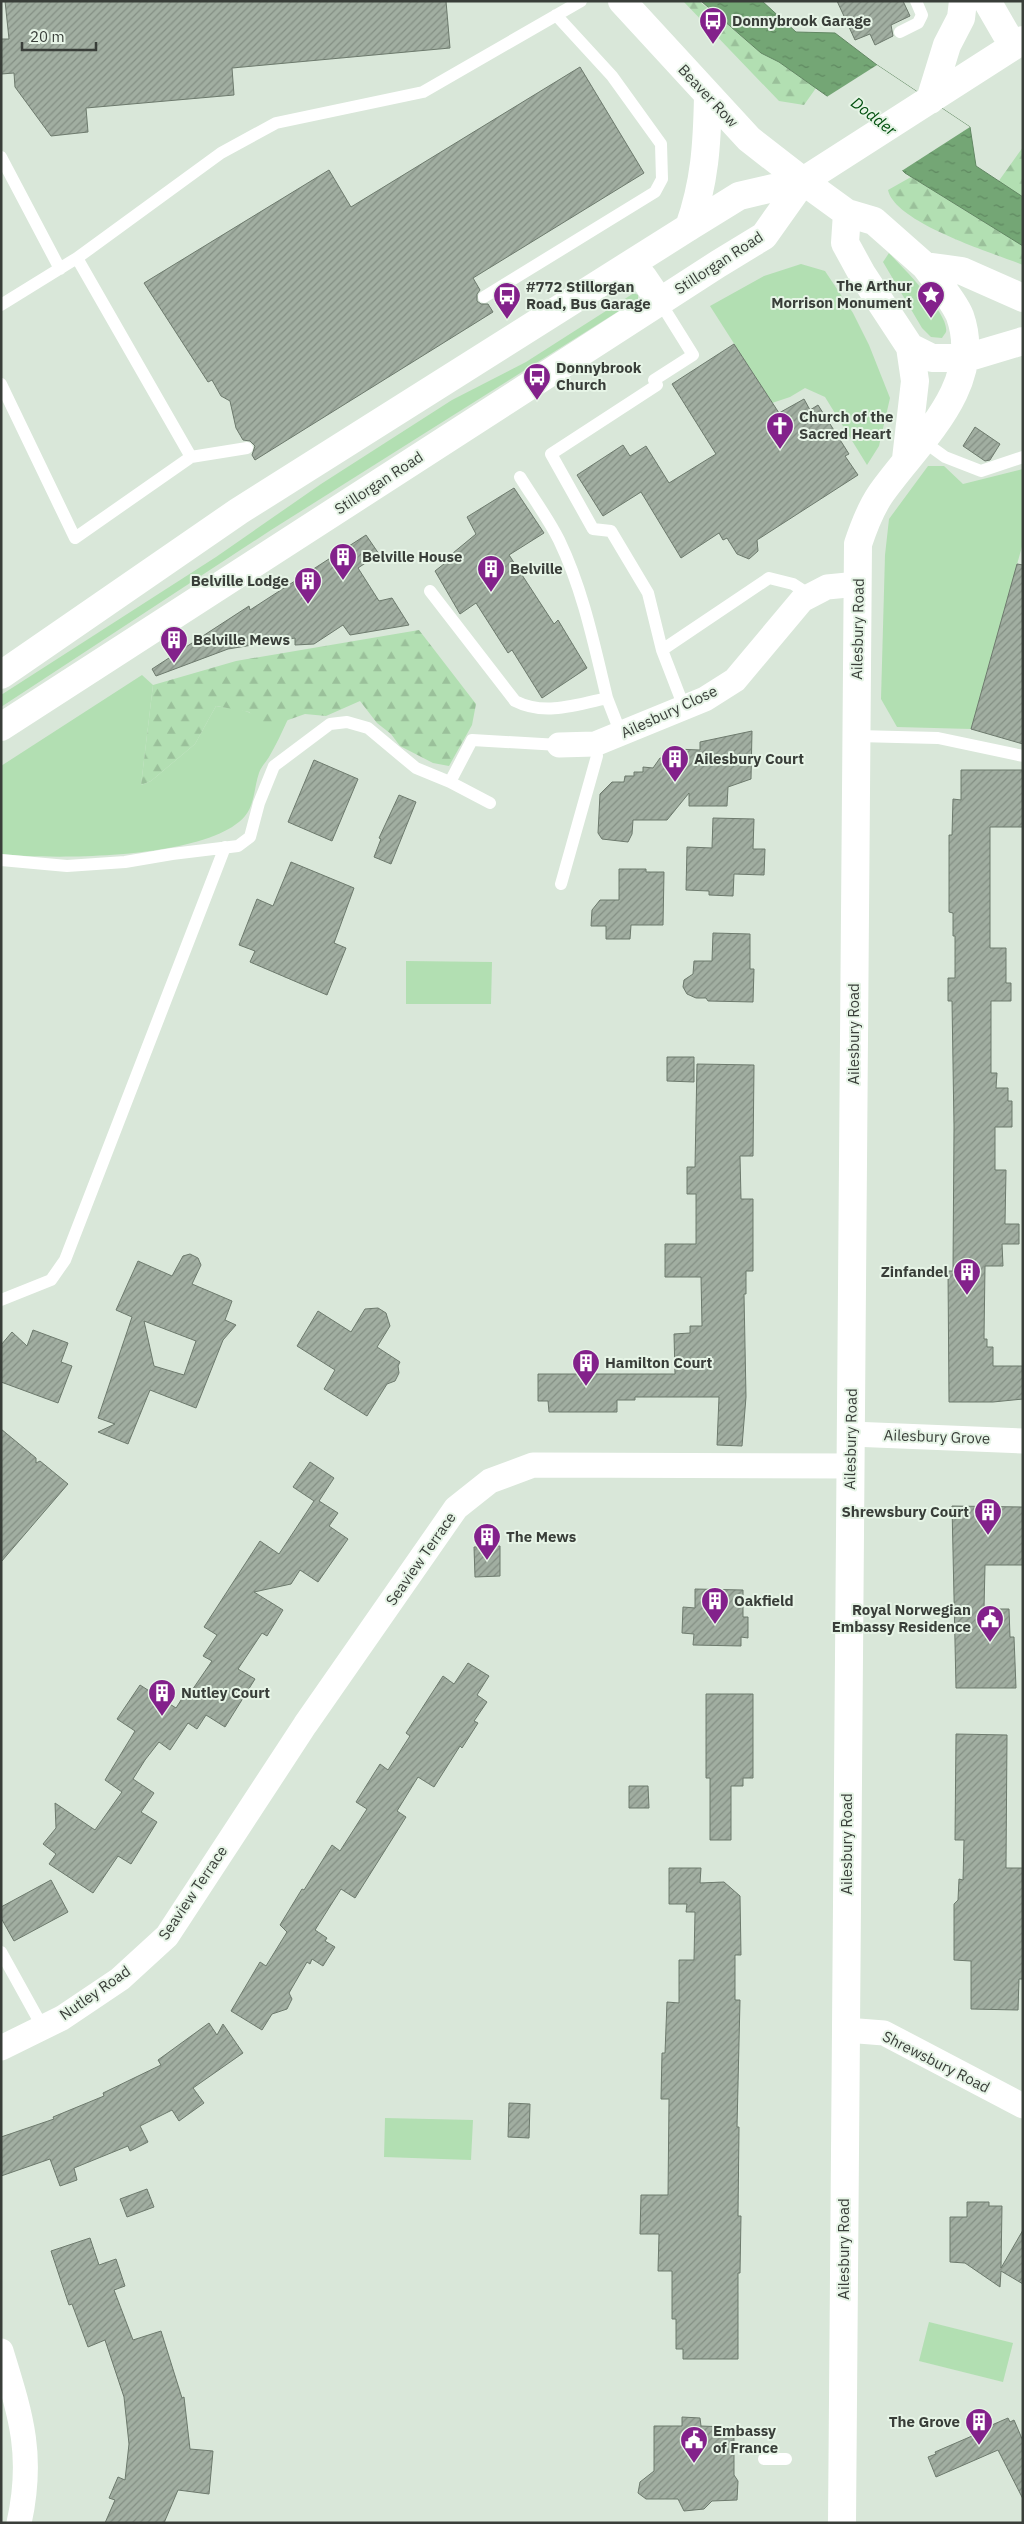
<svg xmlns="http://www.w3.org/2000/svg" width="1024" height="2524" viewBox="0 0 1024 2524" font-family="'IBM Plex Sans',sans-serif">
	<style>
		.green { fill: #b2dfb2 }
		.forest { fill: url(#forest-firs) }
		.water { fill: url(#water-ripples); stroke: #628763 }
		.pier { fill: #d9e7d9 }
		.building { fill: url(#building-hatch); stroke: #6d7a6d; fill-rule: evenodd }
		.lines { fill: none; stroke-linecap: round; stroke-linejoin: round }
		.lane { stroke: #fff; stroke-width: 12 }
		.street { stroke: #fff; stroke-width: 25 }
		.secondary { stroke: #fff; stroke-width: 28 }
		.labels { text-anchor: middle; stroke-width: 4; stroke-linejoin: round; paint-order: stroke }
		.poi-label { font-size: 15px; font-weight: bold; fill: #393e39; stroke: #e6f4e6; text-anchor: start }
		.street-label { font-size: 15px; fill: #393e39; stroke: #e6f4e6 }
		.water-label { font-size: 16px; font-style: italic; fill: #004f0e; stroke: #e6f4e6 }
	</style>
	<defs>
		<pattern id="forest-firs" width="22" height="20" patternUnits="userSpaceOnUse" patternTransform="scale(1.25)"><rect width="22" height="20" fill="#b2dfb2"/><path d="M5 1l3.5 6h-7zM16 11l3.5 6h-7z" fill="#9ac09a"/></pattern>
		<pattern id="water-ripples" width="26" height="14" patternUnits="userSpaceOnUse" patternTransform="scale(1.25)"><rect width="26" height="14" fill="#74a675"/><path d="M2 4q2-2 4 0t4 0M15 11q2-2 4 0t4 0" fill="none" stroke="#608961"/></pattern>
		<pattern id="building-hatch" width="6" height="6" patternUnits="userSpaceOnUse" patternTransform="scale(1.25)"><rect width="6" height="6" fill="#a1aea1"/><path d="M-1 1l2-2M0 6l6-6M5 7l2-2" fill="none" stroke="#848f84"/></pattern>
	</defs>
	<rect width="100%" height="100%" fill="#d9e7d9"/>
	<path class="green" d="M889,253C901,266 950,314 946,332C945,334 943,336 942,338L931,337L922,328L883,262Z
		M801,264L825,271L853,313L869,345L890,398L879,446L867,465L825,397L805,388L790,397L772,403L710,306L764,276Z
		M634,293L638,295V299L271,530L1,707V695L216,557L321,484L452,400L526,362Z
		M928,466H944L963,484L1023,469V543L971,729L897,727L881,699L885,555L889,519Z
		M142,675L153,685L141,785L151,781L195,744L216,706C226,708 239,708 248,712C270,720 257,731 288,719C282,732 276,745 269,757C266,762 261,767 259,773C254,787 255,804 245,816C209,859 55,860 1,854V766Z
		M406,961L492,962L491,1004H406Z
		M385,2118L473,2120L471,2160L384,2157Z
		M929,2322L1013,2343L1003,2382L919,2361Z"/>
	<path class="forest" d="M683,1H699L761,53L779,62L816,88L804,105L779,101Z
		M1023,147V197L998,182Z
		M911,177L1023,246V265C993,253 895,223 888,190Z
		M419,630L476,704L472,725L449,766L433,763L400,746L391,734L377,723L360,701L326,716L305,714L274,725H265L249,712L216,706L195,744L151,781L141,785L153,685L236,661Z"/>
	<path class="water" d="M701,1H762L796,32L835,33L877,65L970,127L976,166L1023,197V246L905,173L827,96L779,62L761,53Z"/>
	<path class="pier" d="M877,65L970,127L900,172L825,98Z"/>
	<path class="building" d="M5,1H446L450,48L232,68L234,95L86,108L88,132L51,136L15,87L14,73L1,74V39H9Z
		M837,1H903L910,16L891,25L893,36L875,45L870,34L855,40Z
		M580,67L644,173L473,278L480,290L477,294V301L481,304H488L493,312L255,460L252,455L255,446L250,441L243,440L236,428L230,401L221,396L212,380L208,382L144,283L329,170L351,207Z
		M734,344L779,413L804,399L810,410L818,405L849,454L845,456L858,475L757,540L758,551L749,559L737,554L727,538L723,540L719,533L681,558L641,492L603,516L577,475L623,445L630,456L646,446L669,483L716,454L672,384Z
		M975,427L1000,444L990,460L985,461L963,446Z
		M514,488L544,533L509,555L554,624L558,620L587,668L542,698L512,650L508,653L476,603L460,614L435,571L454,556L453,553L476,534L467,517Z
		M366,535L379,554L358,568L379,601L392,598L409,625L350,635L343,625L314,644L295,645V638L228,649L156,676L152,669L249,606L250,610Z
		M1017,564L1023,565V744L971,729Z
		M752,731L751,779L728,787L727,806H689V793L667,820H633L632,834L628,842L602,839L598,833L600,794L612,782H624L625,776H634V772H643V767L653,768L660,758L675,759V749L700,750V742Z
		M314,760L358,779L332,841L288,822Z
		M961,770H1023V827H990V948H1006V983H1011V1001H991V1073H997L996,1088H1008V1101H1012V1127H995V1170H1006L1005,1224H1019V1244H1002L1003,1266H985L984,1339H987V1347H993V1366H1023V1399L993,1402H949L948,1271H953L954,1127L952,1001H948V978H955V936H953V913L949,912V835H952L953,799L961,800Z
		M399,795L416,802L391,864L374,857L381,839L379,838Z
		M713,818L754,819L753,849H765L764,875L734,874L733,896L709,895V891L686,890L687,847L712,848Z
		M291,862L354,888L334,943L346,948L327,995L250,962L255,951L239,945L257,899L273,906Z
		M619,869H646V872H664L663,925H631L630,939H606V926H591L592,910L600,900H619Z
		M713,933L750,934V969H754L753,1002L708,1001L706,998H696L687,994L683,987L684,980L693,974L694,961H712Z
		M667,1057H694V1082L667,1081Z
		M697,1064L754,1065L753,1156H740L741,1199H753V1271H746V1294H744L746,1397L742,1446L717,1445L719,1397H635V1400H617V1412H549L548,1401H538V1374H675L674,1334L690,1333V1326H702L701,1277H665V1244H696V1194H687V1167H695Z
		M190,1254L198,1258L201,1265L192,1284L232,1301L225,1320L236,1325L223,1340L196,1408L150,1390L128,1444L98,1432L115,1424L98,1418L132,1317L116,1310L138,1261L172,1276L183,1256ZM144,1321L196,1341L184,1375L154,1366Z
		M378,1308L386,1313L390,1326L377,1347L400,1362L398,1366L399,1373L395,1381L387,1384L367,1416L324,1389L335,1370L297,1346L318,1311L351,1332L365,1309Z
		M33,1330L68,1343L61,1362L72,1366L58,1403L1,1382V1345L12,1332L27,1346Z
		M1,1429L36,1458V1463L40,1461L68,1484L1,1562Z
		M310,1462L334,1478L319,1501L338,1513L329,1526L348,1539L318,1582L300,1570L291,1584L254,1592L283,1610L267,1636L262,1633L238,1669L255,1679L225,1727L206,1715L197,1729L188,1723L170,1750L159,1742L145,1760L133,1779L154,1793L141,1812L157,1822L131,1864L118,1856L93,1893L49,1864L56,1854L43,1844L56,1828L55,1803L95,1830L122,1792L105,1780L135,1731L117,1719L140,1685L176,1708L183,1697L186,1699L212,1661L203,1656L217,1635L204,1627L260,1541L279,1554L314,1501L293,1487Z
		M952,1506L1023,1507V1565H985L984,1609H1009L1010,1637H1014L1016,1688H956Z
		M500,1546V1576L475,1577L474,1547Z
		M695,1589L743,1590V1617H748V1638L741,1637V1646L693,1645L694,1634L682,1633L683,1607L695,1608Z
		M468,1663L489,1676L477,1695L487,1702L474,1721L478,1723L462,1748L460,1746L434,1787L418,1777L397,1811L406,1817L355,1898L341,1889L315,1930L327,1938L325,1941L335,1947L323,1966L312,1959L310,1964L307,1962L289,1993L292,1999L287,2009L272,2014L262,2030L231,2011L260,1962L266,1966L287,1932L280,1925L302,1889L304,1890L332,1845L340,1851L367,1809L356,1802L380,1764L388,1770L410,1736L406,1733L443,1676L454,1684Z
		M706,1694H753V1778H743V1786H731V1840H710V1778H706Z
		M956,1734L1007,1735L1006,1868H1023V1979H1019L1018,2010L971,2009V1961L954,1960V1904L958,1900L959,1879L963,1880L964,1840H955Z
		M629,1786H648L649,1808H629Z
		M669,1868H701L700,1883L724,1882L740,1896L741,1955H735V2000H740L737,2127H739L738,2216H741L740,2273H738V2359H683V2349H676V2319H672V2271H658L659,2234H640L641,2195H668L669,2099H661L662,2053H665L667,2002L679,2003V1960H694L695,1912H686L687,1904H669Z
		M51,1880L68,1912L14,1941L1,1918V1907Z
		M209,2023L217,2035L223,2024L243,2053L193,2088L204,2103L179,2121L172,2110L140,2126L148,2142L130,2151L128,2146L74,2168L77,2180L60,2186L50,2159L1,2176V2137L54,2119L53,2117L104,2096L103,2093L161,2065L158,2060Z
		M509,2103L530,2104L529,2138L508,2137Z
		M147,2189L154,2207L127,2217L120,2199Z
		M967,2202H989V2206H1002L1001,2268L1023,2230V2284L1001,2271L1000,2287L965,2263L950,2262V2217H967Z
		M90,2238L99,2265L116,2259L125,2286L114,2290L133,2340L161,2331L182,2398L184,2397L190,2449L213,2451L209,2494L178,2490L164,2523H105L115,2500L109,2498L118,2477L125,2480L129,2444L124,2397L105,2340L88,2347L72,2304L69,2305L51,2251Z
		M682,2417L700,2418L701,2426L726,2427V2435H734V2475L738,2481L737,2500L712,2501L704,2509L684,2511L678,2499H646L638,2493L640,2482L654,2471V2426H682Z
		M1008,2418L1010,2422L1014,2420L1023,2441V2499L998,2450L936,2477L928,2457L936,2454L935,2452L972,2436L971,2434Z"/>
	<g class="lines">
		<path class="lane" d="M900,32L918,23L922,15L916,1
			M1,157L60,269
			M484,297L655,192L662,179L661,144L612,76L556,15
			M660,302L693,355L654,380L657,385L551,454L593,529L611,531L648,593L662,650L684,707
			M1,305L77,258L221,153L276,123L423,92L581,1
			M1,384L75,538L191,457L77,258
			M923,441L945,457L981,471L1023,457
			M191,457L247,448
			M520,477C533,498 548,518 559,540C583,590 594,644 607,698
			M430,591L515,701C544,716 576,705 607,698L621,734
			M662,650L769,578L793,584L810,595
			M857,736L938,738L1023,756
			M450,782L472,740L559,745
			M1,860L67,866L125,862L172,854L238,846L250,837L259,803L274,766L330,724L347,722L368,728L416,768L450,782L490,803
			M561,884L597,756L595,744
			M1,1300L51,1280L65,1260L225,847
			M1,1952L42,2026
			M764,2459H786"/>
		<path class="street" d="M559,745L595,744L705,699L735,680L802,600L827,587L858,584
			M851,1434L1023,1441
			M846,2030L884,2033L1023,2106
			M1,2048L62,2018L120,1979L167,1936L305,1725L456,1508L490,1481L533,1465L851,1466
			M1,2351C21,2416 34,2455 19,2523"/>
		<path class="secondary" d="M622,1L749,139L803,181L847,213L874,221L925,266L962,271L1023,298
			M987,1L1013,46
			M930,100L947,45L961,18L963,1
			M847,213L845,243L862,274L910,347L932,358H966L1023,341
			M689,227C705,182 707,144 708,96
			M627,268L643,277L660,302
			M906,459L915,381L910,347
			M1,675L239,511L689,227L739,196L803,181L1023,40
			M1,727L718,264L764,236L803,181
			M842,2523L858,544C864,526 870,510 880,495C916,443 985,387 960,316C953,299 936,281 925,266"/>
	</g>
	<defs>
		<symbol id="bus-pin" viewBox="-11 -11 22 30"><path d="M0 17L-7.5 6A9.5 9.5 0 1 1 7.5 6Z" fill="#83218b" stroke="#e6f4e6"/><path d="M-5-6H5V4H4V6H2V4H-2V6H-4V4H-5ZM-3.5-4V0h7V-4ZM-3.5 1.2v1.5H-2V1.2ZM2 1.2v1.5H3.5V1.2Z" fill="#fff"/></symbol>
		<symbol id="sight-pin" viewBox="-11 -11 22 30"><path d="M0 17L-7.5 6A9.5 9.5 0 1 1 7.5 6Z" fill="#83218b" stroke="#e6f4e6"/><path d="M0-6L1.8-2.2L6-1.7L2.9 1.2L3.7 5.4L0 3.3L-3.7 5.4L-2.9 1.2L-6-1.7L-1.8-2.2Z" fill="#fff"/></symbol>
		<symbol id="church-pin" viewBox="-11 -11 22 30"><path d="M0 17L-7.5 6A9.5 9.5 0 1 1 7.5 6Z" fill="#83218b" stroke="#e6f4e6"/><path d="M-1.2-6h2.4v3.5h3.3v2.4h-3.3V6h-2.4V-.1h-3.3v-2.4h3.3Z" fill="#fff"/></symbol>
		<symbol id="building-pin" viewBox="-11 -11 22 30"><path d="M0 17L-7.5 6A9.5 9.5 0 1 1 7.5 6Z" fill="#83218b" stroke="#e6f4e6"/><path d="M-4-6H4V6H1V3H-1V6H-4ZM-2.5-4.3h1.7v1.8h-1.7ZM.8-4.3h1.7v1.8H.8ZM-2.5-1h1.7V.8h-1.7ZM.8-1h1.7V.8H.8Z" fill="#fff"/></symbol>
		<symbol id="civic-pin" viewBox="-11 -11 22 30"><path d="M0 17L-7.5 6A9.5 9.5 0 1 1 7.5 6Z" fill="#83218b" stroke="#e6f4e6"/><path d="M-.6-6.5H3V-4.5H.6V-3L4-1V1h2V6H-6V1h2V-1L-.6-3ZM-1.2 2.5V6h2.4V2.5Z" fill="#fff"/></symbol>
	</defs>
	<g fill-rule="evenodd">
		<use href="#bus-pin" x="697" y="5" width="32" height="43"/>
		<use href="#sight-pin" x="915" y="279" width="32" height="43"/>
		<use href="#bus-pin" x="491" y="280" width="32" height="43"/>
		<use href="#bus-pin" x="521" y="361" width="32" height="43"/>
		<use href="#church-pin" x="764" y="410" width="32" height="43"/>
		<use href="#building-pin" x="327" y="541" width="32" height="43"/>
		<use href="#building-pin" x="475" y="553" width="32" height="43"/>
		<use href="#building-pin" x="292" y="565" width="32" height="43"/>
		<use href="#building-pin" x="158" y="624" width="32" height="43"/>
		<use href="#building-pin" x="659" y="743" width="32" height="43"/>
		<use href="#building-pin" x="951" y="1256" width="32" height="43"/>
		<use href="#building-pin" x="570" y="1347" width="32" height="43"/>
		<use href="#building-pin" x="972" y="1496" width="32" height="43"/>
		<use href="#building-pin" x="471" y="1521" width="32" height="43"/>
		<use href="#building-pin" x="699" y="1585" width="32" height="43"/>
		<use href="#civic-pin" x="974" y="1603" width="32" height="43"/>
		<use href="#building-pin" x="146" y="1677" width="32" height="43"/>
		<use href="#building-pin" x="963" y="2406" width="32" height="43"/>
		<use href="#civic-pin" x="678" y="2424" width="32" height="43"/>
	</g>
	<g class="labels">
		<g class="poi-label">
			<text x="732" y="26">Donnybrook Garage</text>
			<text x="912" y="291" text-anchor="end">The Arthur<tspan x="912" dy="17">Morrison Monument</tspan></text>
			<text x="526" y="292">#772 Stillorgan<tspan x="526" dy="17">Road, Bus Garage</tspan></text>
			<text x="556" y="373">Donnybrook<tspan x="556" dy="17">Church</tspan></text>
			<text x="799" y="422">Church of the<tspan x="799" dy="17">Sacred Heart</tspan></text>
			<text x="362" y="562">Belville House</text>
			<text x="510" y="574">Belville</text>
			<text x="289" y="586" text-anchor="end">Belville Lodge</text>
			<text x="193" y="645">Belville Mews</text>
			<text x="694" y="764">Ailesbury Court</text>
			<text x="948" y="1277" text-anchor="end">Zinfandel</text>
			<text x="605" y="1368">Hamilton Court</text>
			<text x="969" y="1517" text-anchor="end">Shrewsbury Court</text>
			<text x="506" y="1542">The Mews</text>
			<text x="734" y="1606">Oakfield</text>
			<text x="971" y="1615" text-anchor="end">Royal Norwegian<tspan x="971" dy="17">Embassy Residence</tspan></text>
			<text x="181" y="1698">Nutley Court</text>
			<text x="960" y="2427" text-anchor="end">The Grove</text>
			<text x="713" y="2436">Embassy<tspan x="713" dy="17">of France</tspan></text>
		</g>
		<g class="street-label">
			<text transform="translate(708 96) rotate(47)" y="5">Beaver Row</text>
			<text transform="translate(719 263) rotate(-33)" y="5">Stillorgan Road</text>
			<text transform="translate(379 483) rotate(-33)" y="5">Stillorgan Road</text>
			<text transform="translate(858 629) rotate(-89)" y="5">Ailesbury Road</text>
			<text transform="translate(669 712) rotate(-25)" y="5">Ailesbury Close</text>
			<text transform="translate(854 1034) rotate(-90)" y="5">Ailesbury Road</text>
			<text transform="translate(937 1437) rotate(2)" y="5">Ailesbury Grove</text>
			<text transform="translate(851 1439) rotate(-89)" y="5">Ailesbury Road</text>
			<text transform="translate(421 1559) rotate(-55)" y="5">Seaview Terrace</text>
			<text transform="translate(847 1844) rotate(-90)" y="5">Ailesbury Road</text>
			<text transform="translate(193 1893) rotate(-56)" y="5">Seaview Terrace</text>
			<text transform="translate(95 1993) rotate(-35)" y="5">Nutley Road</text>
			<text transform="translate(936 2062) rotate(27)" y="5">Shrewsbury Road</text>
			<text transform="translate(844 2249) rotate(-90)" y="5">Ailesbury Road</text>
		</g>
		<g class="water-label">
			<text transform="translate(874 116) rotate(38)" y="6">Dodder</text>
		</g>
	</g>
	<rect width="1024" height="2524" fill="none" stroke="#393e39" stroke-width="5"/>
	<path d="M22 42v8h74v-8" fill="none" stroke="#393e39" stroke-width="2.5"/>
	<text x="30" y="42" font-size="15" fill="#393e39" stroke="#e6f4e6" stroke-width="4" paint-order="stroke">20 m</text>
</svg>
